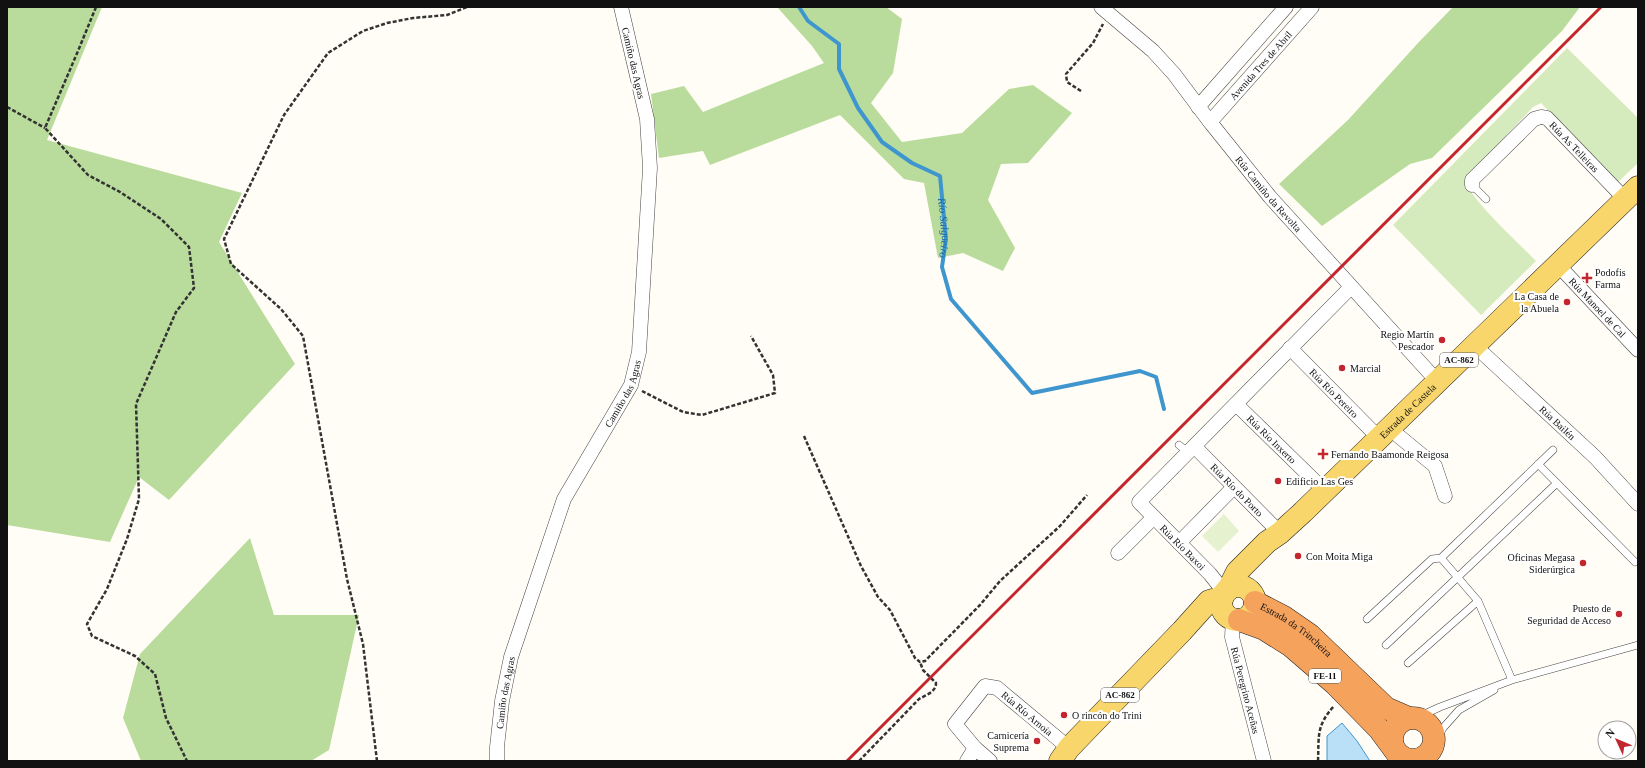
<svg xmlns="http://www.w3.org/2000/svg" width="1645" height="768" viewBox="0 0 1645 768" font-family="Georgia,serif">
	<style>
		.green { fill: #d5ebbd }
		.forest { fill: #b9dc9c }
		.pitch { fill: #e6f2cf }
		.water { fill: #b9e0f7; stroke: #3f96cf }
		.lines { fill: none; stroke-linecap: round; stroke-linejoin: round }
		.stream { stroke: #3f96cf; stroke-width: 4 }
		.lane-casing { stroke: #444; stroke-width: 8 }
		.street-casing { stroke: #444; stroke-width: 15 }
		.primary-casing { stroke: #222; stroke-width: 23 }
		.highway-casing { stroke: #222; stroke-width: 23 }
		.path { stroke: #333; stroke-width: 2.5; stroke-dasharray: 4 2; stroke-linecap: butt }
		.lane { stroke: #fff; stroke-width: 7 }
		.street { stroke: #fff; stroke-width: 14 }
		.primary { stroke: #f9d66b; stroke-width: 22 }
		.highway { stroke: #f5a25d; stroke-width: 22 }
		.rail { stroke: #c4262e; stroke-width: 3 }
		.poi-dot { fill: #c4262e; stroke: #fff; stroke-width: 1.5 }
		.labels { text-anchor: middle; stroke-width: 4; stroke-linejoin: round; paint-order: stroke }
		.shield { fill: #fff; stroke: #585858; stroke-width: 1 }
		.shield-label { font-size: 9px; font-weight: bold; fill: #111 }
		.street-label { font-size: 10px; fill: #111; stroke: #fff }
		.poi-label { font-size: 10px; fill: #111; stroke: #fff; text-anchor: start }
		.water-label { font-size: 11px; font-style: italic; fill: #1768a6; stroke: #fff }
	</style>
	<rect width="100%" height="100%" fill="#fffdf5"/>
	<path class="green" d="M1567,48L1638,118V163L1618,182L1541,103L1533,107L1465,179C1469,199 1520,244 1536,261L1481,315L1393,225Z"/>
	<path class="forest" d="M7,7H102L47,140L242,193L219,242L295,364L169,500L139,477L110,542L7,525Z
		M777,7H886L902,19L893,73L871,103L902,142L962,133L1009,89L1033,85L1072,113L1028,163L1001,164L988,200L1015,248L1003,271L963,253L938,258L924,183L904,179L840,115L710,165L703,151L659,158L651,94L684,86L703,112L824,63L812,46Z
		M1453,7H1580L1562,31L1432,158L1410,164L1322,226L1279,184L1348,120L1418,43Z
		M250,538L274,615H359L329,750L311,761H141L123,718L140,654Z"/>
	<path class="pitch" d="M1224,514L1239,531L1218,552L1202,536Z"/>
	<path class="water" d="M1342,723L1357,741L1370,761H1327V736Z"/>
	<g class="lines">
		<path class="stream" id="s1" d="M799,7L808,21L839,44V69L858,108L882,142L912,163L940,176L946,239L942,267L951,299L1032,393L1140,371L1156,377L1164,409"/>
		<defs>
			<path id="lane" d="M1472,185L1486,199
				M1179,445L1189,453
				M1538,464L1635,562
				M1478,601L1512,680
				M1367,619L1432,559L1441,558L1553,450
				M1386,645L1557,483
				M1408,663L1478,601L1441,558
				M1416,718L1440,707L1512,680L1638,645
				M1433,747L1443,728L1459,710L1494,690"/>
			<g id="street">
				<path id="s2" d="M1101,7L1153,51L1174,74L1210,122L1270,197L1437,381"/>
				<path d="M1198,107L1286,7"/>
				<path id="s3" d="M1210,122L1312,7"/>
				<path id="s4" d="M1472,185V180L1534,119L1541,117L1547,118L1625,199"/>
				<path id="s5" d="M1558,265L1638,350"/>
				<path id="s6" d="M1474,345L1595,457L1638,504"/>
				<path id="s7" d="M1290,348L1379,438"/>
				<path id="s8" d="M1236,404L1325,491"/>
				<path d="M1389,428L1435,466L1445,496"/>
				<path id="s9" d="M1195,447L1280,533"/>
				<path d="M1179,543L1229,492"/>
				<path d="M1118,553L1154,517"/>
				<path d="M1225,593L1210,574L1139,502L1351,287"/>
				<path id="s10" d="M1233,619L1232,637L1264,761"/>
				<path id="s11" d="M497,761V747L502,701L511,657L564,499L631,385L639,352L650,168L647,119L621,7"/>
				<path d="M967,761L975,748"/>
				<path id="s12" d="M990,761L975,748L955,724L985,686L997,688L1069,748"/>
			</g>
			<g id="primary">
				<circle cx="1238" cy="603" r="17"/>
				<path id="s13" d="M1228,590L1237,572L1267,542L1280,533L1303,512L1638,187"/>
				<path d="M1060,761L1069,748L1182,631L1209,601L1223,597"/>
			</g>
			<g id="highway">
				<path id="s14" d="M1255,602L1284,617L1310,635L1386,708L1409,718"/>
				<path d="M1239,620L1264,629L1291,646L1335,684L1379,729L1396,752"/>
				<circle cx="1413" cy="739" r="21"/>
			</g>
		</defs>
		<use href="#lane" class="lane-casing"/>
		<use href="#street" class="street-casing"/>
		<use href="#primary" class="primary-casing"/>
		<use href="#highway" class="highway-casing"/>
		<path class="path" d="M96,7L78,51L45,128L88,175L120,192L161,219L189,247L194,288L176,312L136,404L139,499L127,539L107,589L87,624L92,636L135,656L155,674L166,718L187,761
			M1081,91L1067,82L1066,74L1093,43L1103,24
			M7,107L45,128
			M642,391L683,412L702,415L775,393L773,375L751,336
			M804,436L861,566L878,597L890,610L915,658L920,662L925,661L980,605L1000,581L1060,526L1087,495
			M377,761L363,644L347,579L303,336L281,309L231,264L224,239L284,115L328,53L363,31L387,23L413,18L447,15L467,7
			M859,761L919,699C926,695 936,692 936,683L923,670L920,662
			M1318,761C1319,736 1316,726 1334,706"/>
		<use href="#lane" class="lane"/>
		<use href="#street" class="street"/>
		<use href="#primary" class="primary"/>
		<use href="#highway" class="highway"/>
		<path class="rail" d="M847,761L1601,7"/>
	</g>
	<g class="poi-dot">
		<path d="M1585 272h4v4h4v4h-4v4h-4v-4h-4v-4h4z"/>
		<circle cx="1567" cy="302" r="4"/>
		<circle cx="1442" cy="340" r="4"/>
		<circle cx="1342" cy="368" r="4"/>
		<path d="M1321 448h4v4h4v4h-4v4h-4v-4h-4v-4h4z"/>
		<circle cx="1278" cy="481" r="4"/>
		<circle cx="1298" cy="556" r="4"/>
		<circle cx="1583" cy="563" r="4"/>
		<circle cx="1619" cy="614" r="4"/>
		<circle cx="1064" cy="715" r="4"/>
		<circle cx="1037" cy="741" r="4"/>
	</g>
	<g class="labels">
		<g class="shield">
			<rect x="1440" y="353" width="38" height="14" rx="3"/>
			<rect x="1309" y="669" width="32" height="14" rx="3"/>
			<rect x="1101" y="688" width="38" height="14" rx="3"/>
		</g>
		<g class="shield-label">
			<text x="1459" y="363">AC-862</text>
			<text x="1325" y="679">FE-11</text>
			<text x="1120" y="698">AC-862</text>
		</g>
		<g class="street-label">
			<text transform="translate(634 63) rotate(77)" y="4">Camiño das Agras</text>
			<text dy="4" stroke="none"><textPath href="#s3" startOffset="76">Avenida Tres de Abril</textPath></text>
			<text dy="4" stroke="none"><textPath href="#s4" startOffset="145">Rúa As Telleiras</textPath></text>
			<text dy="4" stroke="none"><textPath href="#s2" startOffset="252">Rúa Camiño da Revolta</textPath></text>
			<text dy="4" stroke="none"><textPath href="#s5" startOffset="58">Rúa Manoel de Cal</textPath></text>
			<text dy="4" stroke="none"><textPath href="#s11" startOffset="393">Camiño das Agras</textPath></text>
			<text dy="4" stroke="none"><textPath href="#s7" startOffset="63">Rúa Río Pereiro</textPath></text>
			<text dy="4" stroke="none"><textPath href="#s13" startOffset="255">Estrada de Castela</textPath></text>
			<text dy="4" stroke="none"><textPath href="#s6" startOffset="114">Rúa Bailén</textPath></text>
			<text dy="4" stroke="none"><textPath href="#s8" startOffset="50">Rúa Río Inxerto</textPath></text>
			<text dy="4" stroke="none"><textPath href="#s9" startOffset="60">Rúa Río do Porto</textPath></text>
			<text transform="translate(1183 547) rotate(45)" y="4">Rúa Río Baxoi</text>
			<text dy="4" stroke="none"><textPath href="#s14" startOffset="50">Estrada da Trincheira</textPath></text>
			<text dy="4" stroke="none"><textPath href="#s10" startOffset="73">Rúa Peregrino Aceñas</textPath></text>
			<text dy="4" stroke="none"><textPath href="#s11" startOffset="69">Camiño das Agras</textPath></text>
			<text dy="4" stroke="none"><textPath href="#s12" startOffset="151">Rúa Río Arnoia</textPath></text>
		</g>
		<g class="poi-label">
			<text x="1595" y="276">Podofis<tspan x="1595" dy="12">Farma</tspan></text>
			<text x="1559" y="300" text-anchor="end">La Casa de<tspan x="1559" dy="12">la Abuela</tspan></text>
			<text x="1434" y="338" text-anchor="end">Regio Martín<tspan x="1434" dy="12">Pescador</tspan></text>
			<text x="1350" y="372">Marcial</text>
			<text x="1331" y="458">Fernando Baamonde Reigosa</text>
			<text x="1286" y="485">Edificio Las Ges</text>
			<text x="1306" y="560">Con Moita Miga</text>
			<text x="1575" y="561" text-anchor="end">Oficinas Megasa<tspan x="1575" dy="12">Siderúrgica</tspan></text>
			<text x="1611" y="612" text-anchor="end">Puesto de<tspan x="1611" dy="12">Seguridad de Acceso</tspan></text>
			<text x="1072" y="719">O rincón do Trini</text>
			<text x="1029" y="739" text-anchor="end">Carnicería<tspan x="1029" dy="12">Suprema</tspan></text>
		</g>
		<g class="water-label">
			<text dy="4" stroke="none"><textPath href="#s1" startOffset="285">Río Salgueiro</textPath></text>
		</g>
	</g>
	<rect width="1645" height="768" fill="none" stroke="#111111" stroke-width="16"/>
	<g transform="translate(1617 740) rotate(314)"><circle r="19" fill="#ffffff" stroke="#a0a0a0"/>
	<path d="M0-3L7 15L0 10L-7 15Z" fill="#c4262e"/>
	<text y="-6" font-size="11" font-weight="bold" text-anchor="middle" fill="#111111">N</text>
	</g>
</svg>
